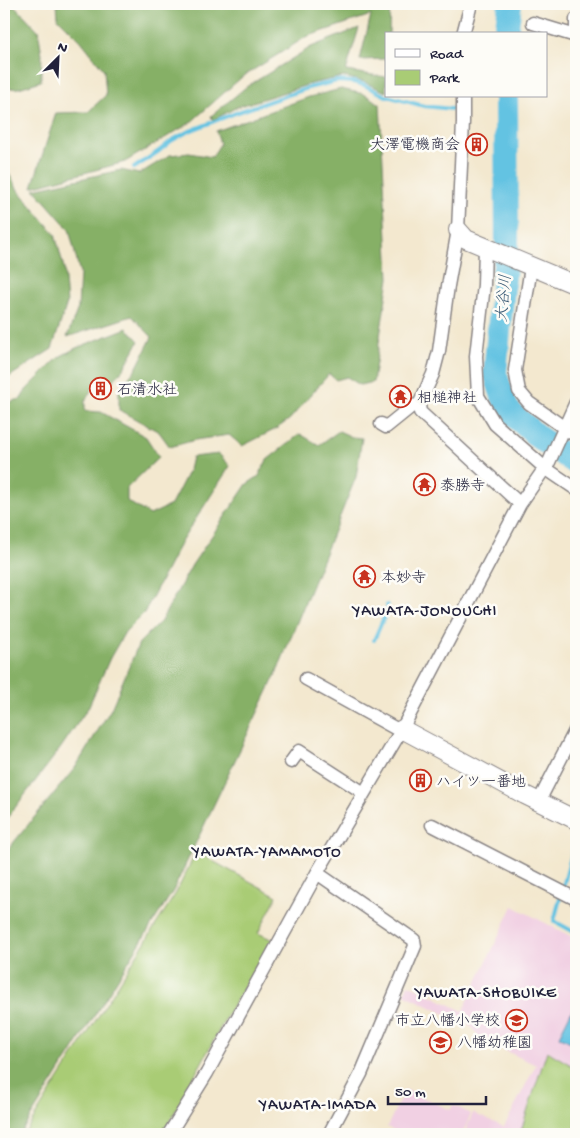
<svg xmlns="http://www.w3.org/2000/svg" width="580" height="1138" viewBox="0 0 580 1138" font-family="'Gochi Hand','Klee One',sans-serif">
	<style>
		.built { fill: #f1d0e3 }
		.green { fill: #a9cc75; stroke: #667758 }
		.forest { fill: #86b066; stroke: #546950 }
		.water { fill: #64c3e2; stroke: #43728e }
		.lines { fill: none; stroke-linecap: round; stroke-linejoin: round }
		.stream { stroke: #64c3e2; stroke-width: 4 }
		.river { stroke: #64c3e2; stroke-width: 24 }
		.street-casing { stroke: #8a8585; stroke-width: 15 }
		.secondary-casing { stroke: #8a8585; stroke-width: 20 }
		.street { stroke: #fff; stroke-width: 12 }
		.secondary { stroke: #fff; stroke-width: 18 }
		.labels { text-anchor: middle; stroke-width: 5; stroke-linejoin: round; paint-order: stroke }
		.poi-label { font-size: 15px; fill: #22223b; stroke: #fdfcf7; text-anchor: start }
		.water-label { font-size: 16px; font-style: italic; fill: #395a75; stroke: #fdfcf7 }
		.neighbourhood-label { font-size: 16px; letter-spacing: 1px; fill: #22223b; stroke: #fdfcf7 }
	</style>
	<rect width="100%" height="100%" fill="#fdfcf7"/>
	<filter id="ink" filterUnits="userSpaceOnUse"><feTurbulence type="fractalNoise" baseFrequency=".02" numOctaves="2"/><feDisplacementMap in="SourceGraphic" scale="10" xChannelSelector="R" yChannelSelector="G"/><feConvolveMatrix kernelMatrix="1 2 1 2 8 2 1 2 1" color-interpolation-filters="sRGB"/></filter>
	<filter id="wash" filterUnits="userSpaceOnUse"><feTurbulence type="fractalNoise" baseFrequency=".0096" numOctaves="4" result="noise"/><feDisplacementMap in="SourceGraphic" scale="20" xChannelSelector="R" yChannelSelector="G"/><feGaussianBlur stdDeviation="1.12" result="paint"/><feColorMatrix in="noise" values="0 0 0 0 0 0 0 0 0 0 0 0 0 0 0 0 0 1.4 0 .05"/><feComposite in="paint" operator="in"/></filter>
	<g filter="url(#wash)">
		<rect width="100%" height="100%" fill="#f3e8cf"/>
		<path class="built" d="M513,906L576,939V1134H464L473,1113L504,1127L536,1065L480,1039L473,1028L404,994L408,984L463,1011Z
			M405,1089L450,1110L453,1105L471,1114L462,1134H403L387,1127Z"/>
		<path class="green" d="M196,852L277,896L258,933L273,940L229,1012L163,1134H24L176,893Z
			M547,1051L576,1068V1134H520Z"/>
		<path class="forest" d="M57,4H390L389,34H386V59L360,60L371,15L306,37L242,77L190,123L125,162L32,187L56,113L88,112L106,95L104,70L81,41L58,18Z
			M4,6L16,7L38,30L42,54L41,81L19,88L4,89Z
			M359,28L346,71L386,77V92L364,82L345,77L337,78L310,84L237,107L213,120L211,116L246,87L311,47Z
			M341,89L364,94L380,104L389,278L373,382L360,385L347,377L336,380L329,374L290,419L276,429L242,446L229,435L195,440L170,447L159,432L119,410V389L136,369L152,337L132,316L67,337L78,308L80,274L69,229L34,189L121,170L139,174L170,155L189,153L212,157L220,144L216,131L309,97Z
			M4,165L18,190L55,234L64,268L67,303L52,349L6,379L4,378Z
			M127,328L139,341L124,368L112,382L99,377L85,401V411L101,412L146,437L159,457L127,488V501L150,515L171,505L189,470L192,457L219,454L230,466L181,542L144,613L125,632L110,658L88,708L60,749L4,822V408L12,401L21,399L26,390L59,357L76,348Z
			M339,431L352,437L362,438L356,477L276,674L173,891L20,1134H4V854L75,768L111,709L139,643L161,621L192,565L247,484L259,476L267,460L300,434L319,445Z"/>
		<path class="water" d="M576,1002V1045L559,1036Z"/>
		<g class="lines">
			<path class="stream" d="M387,96L424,106L452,109
				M134,168L159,151L171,141L187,132L238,112L308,88L337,81L353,82L364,85L386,96
				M374,640L388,608L387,605
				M576,838L554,921L576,933"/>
			<path class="river" d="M506,34L510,4
				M506,96L507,244L495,373L507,409L538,437L576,463"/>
		</g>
	</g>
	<g filter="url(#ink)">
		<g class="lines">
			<defs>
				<path id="street" d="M576,19V37
					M533,23L576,36
					M463,34L471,4
					M463,96V122L458,230L448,286L439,351L433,374L419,405L420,412L520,504
					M485,247L484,285L476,356L478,396L495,424L545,468L576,489
					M531,267L515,370L519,391L529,403L576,436
					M381,424L386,427L412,406L419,405
					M306,679L400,731
					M291,762L299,751L364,793
					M539,801L576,729
					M432,825L576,899
					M317,873L414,940L415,946L361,1074L329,1134
					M169,1134L207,1073L317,873L402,729L520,504L549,462L576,402"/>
				<path id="secondary" d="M458,230L466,239L576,285
					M402,729L525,795L576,820"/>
			</defs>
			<use href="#street" class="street-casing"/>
			<use href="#secondary" class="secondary-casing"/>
			<use href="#street" class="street"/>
			<use href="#secondary" class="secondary"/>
		</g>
	</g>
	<defs>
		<symbol id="building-ring" viewBox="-11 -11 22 22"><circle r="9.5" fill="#fdfcf7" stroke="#c8321e" stroke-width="1.5"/><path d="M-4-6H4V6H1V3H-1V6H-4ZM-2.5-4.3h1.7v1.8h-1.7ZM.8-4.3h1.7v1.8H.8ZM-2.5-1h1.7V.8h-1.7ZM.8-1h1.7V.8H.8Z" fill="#c8321e"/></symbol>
		<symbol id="temple-ring" viewBox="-11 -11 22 22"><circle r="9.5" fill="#fdfcf7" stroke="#c8321e" stroke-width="1.5"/><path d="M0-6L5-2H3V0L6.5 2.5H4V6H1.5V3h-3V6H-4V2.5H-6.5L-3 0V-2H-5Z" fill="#c8321e"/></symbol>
		<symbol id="school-ring" viewBox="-11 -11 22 22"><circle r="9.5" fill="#fdfcf7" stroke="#c8321e" stroke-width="1.5"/><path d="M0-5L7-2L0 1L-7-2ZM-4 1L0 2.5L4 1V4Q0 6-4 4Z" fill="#c8321e"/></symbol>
	</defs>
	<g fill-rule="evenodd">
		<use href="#building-ring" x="464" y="132" width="25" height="25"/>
		<use href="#building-ring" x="88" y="376" width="25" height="25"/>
		<use href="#temple-ring" x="388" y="384" width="25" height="25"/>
		<use href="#temple-ring" x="412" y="472" width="25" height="25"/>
		<use href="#temple-ring" x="352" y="564" width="25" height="25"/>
		<use href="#building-ring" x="408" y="768" width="25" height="25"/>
		<use href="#school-ring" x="504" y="1008" width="25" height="25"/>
		<use href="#school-ring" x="428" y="1030" width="25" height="25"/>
	</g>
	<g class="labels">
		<g class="poi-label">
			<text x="460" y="149" text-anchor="end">大澤電機商会</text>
			<text x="117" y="394">石清水社</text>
			<text x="417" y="402">相槌神社</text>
			<text x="440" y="490">泰勝寺</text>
			<text x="381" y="582">本妙寺</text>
			<text x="436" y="786">ハイツ一番地</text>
			<text x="500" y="1025" text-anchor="end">市立八幡小学校</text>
			<text x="457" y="1047">八幡幼稚園</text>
		</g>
		<g class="water-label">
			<text transform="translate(502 298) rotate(-85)" y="6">大谷川</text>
		</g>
		<g class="neighbourhood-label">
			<text x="425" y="615">YAWATA-JONOUCHI</text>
			<text x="267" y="856">YAWATA-YAMAMOTO</text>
			<text x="486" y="997">YAWATA-SHOBUIKE</text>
			<text x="318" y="1109">YAWATA-IMADA</text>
		</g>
	</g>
	<rect width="580" height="1138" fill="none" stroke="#fdfcf7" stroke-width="20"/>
	<rect x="385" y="32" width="162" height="65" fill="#fdfcf7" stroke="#a5a5ac"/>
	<rect x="395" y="49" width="25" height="8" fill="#ffffff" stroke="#a5a5ac"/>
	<text x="430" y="58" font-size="15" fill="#22223b">Road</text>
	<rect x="395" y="70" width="25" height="15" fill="#a9cc75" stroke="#a5a5ac"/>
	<text x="430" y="82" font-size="15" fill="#22223b">Park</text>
	<g transform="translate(58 58) rotate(24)" stroke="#fdfcf7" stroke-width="4" paint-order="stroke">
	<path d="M0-4L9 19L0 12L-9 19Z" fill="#22223b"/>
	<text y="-8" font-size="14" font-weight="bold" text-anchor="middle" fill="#22223b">N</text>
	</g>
	<path d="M388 1096v8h98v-8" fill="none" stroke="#22223b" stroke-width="2.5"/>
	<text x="395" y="1096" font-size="15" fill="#22223b" stroke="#fdfcf7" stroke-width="4" paint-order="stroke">50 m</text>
</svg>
